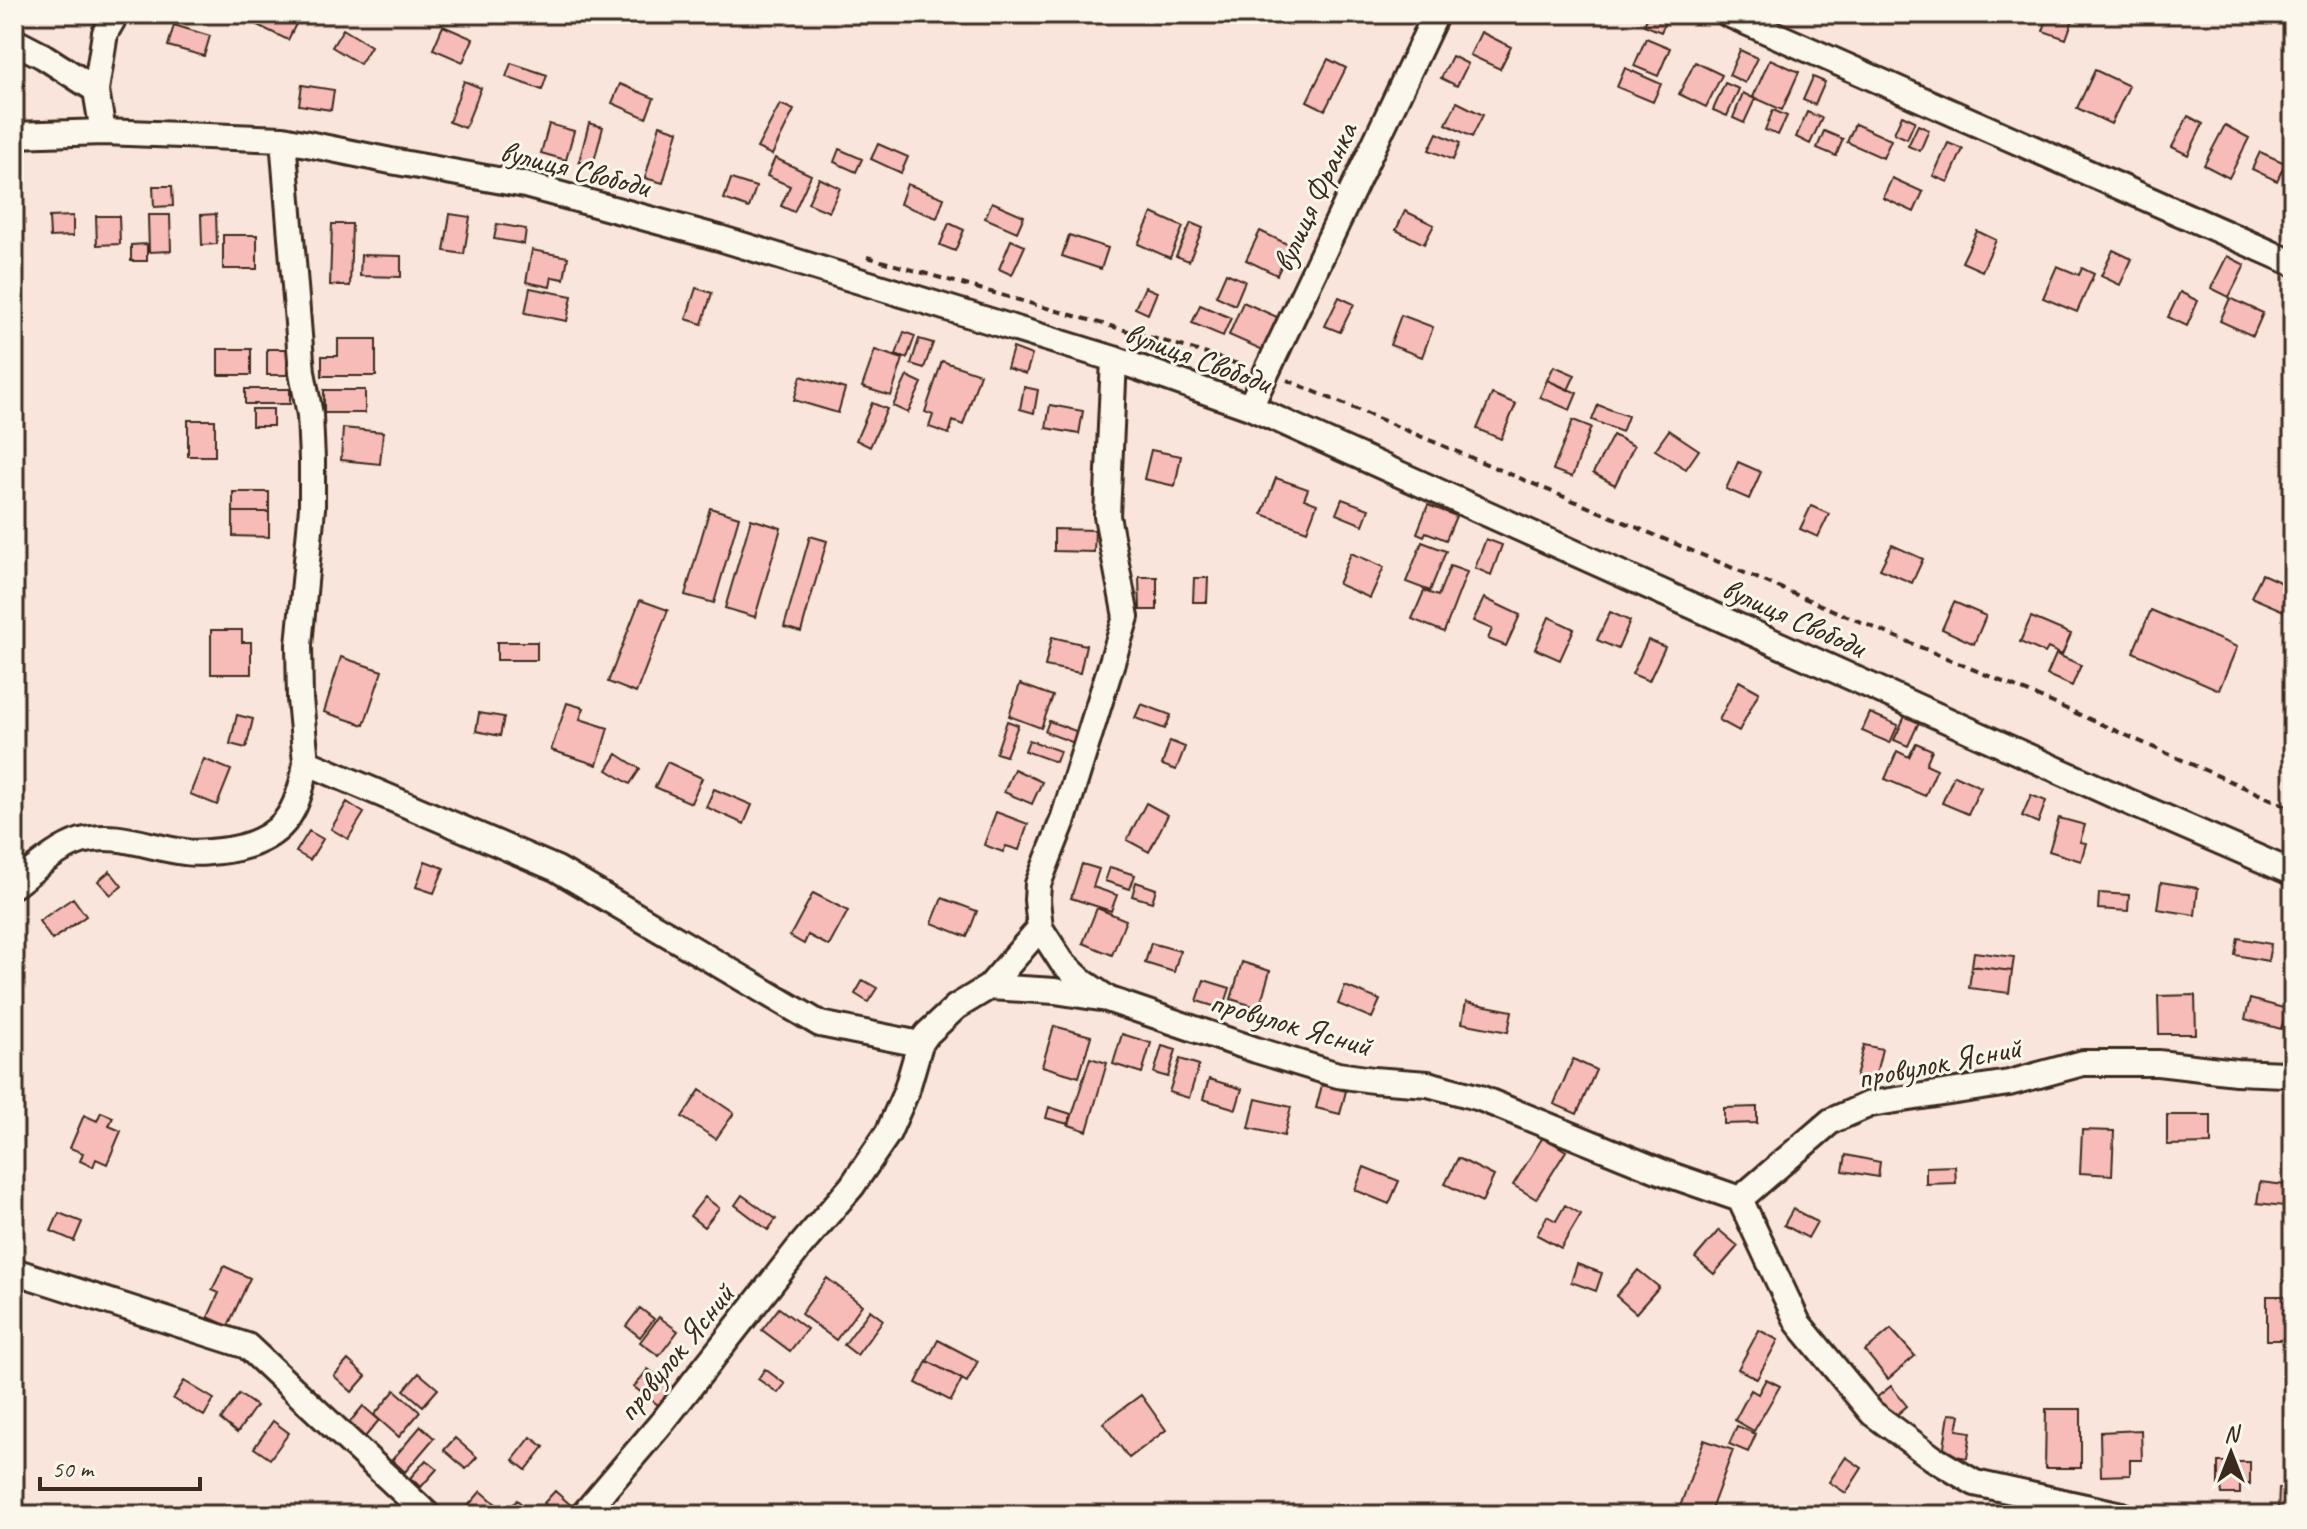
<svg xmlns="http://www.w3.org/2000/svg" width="2307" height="1529" viewBox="0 0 2307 1529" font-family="Caveat,sans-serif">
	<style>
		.building { fill: #f7bbb8; stroke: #3b2a1e; stroke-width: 2 }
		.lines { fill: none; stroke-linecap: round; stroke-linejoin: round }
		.minor-casing { stroke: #3b2a1e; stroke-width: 30 }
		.path { stroke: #3b2a1e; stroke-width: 4; stroke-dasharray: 8 6; stroke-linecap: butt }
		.minor { stroke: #fbf7ec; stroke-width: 24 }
		.labels { text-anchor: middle; stroke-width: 6; stroke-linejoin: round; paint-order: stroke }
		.street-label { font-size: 32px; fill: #3b2a1e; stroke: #fbf7ec }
	</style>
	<rect width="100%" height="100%" fill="#fae5dc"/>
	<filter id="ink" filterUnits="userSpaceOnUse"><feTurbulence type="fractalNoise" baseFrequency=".0125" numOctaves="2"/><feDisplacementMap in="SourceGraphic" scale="16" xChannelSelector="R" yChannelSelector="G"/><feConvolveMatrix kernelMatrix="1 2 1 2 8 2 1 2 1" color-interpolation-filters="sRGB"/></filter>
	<g filter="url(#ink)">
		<path class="building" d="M252,14H281L297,22L288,40L249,21Z
			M1649,14H1669L1661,32L1644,25Z
			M2049,14H2075L2066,39L2043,31Z
			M174,25L210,36L204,56L168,46Z
			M443,26L473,39L463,62L433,49Z
			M343,29L371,46L360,64L332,47Z
			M1481,32L1511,47L1500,69L1470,55Z
			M1646,38L1670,48L1658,76L1634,66Z
			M1740,50L1757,58L1745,83L1729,75Z
			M1452,56L1468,64L1457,86L1441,78Z
			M1328,59L1346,68L1325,110L1307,101Z
			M1770,59L1799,72L1782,110L1753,97Z
			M1695,62L1722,75L1706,107L1679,94Z
			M511,63L547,75L542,90L506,77Z
			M1625,68L1661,84L1653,102L1617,87Z
			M2095,70L2129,86L2111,124L2077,108Z
			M1813,77L1825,82L1815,105L1803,100Z
			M464,81L481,88L465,128L449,122Z
			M1725,83L1739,89L1727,116L1713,110Z
			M620,84L654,98L646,118L612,103Z
			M302,85L334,90L331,110L299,105Z
			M1743,93L1755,99L1744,123L1733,118Z
			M1457,102L1483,115L1472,137L1446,124Z
			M780,104L794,110L772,155L757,148Z
			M1773,110L1787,116L1778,135L1765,130Z
			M1807,112L1822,118L1810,144L1796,137Z
			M1902,115L1915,121L1907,139L1894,133Z
			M2188,116L2203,124L2188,155L2172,147Z
			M589,123L603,127L593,165L579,162Z
			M549,124L574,131L566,160L541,153Z
			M1855,124L1891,140L1883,158L1847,142Z
			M660,125L678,131L663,183L645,178Z
			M1918,125L1929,130L1920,151L1908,146Z
			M2225,125L2249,138L2229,178L2204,165Z
			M1824,131L1843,139L1836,156L1817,148Z
			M1437,133L1460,143L1453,160L1429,150Z
			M1948,143L1963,149L1948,182L1933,176Z
			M878,144L908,157L901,173L871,159Z
			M839,149L862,159L856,172L834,162Z
			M2260,152L2285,163L2277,181L2252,169Z
			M775,158L811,175L794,212L781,206L790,186L767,176Z
			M819,178L840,188L829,212L808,203Z
			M1892,178L1923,192L1914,212L1883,198Z
			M731,179L756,187L749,208L724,199Z
			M907,184L944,198L937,218L900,204Z
			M153,186H172L173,206L154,207Z
			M992,202L1024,216L1017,232L985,218Z
			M1405,211L1434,225L1424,244L1396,230Z
			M1152,213L1183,227L1170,258L1138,244Z
			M216,214L217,244L202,245L201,215Z
			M450,214L470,217L464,254L444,251Z
			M148,215H170L171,251L149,252Z
			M73,216V236L50,237L49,217Z
			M96,216H119L120,244L97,245Z
			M949,223L964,230L955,251L940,245Z
			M1191,223L1203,228L1189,261L1176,256Z
			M332,224H352L350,286L330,285Z
			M497,224L526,229L524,244L494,239Z
			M1260,231L1291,246L1277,275L1246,260Z
			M1977,231L1996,240L1982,271L1962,262Z
			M223,235H257V269H223Z
			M1069,235L1108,248L1101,269L1062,256Z
			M1011,240L1025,246L1012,275L999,269Z
			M147,244V261H131V245Z
			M532,250L568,257L564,279L552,277L550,287L526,282Z
			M2113,250L2132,259L2120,285L2101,276Z
			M361,255L401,256V277L360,276Z
			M2227,256L2245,265L2229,297L2211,288Z
			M2057,266L2079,275L2082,268L2094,274L2077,312L2043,298Z
			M1226,273L1245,281L1235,305L1216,296Z
			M1145,287L1157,292L1148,314L1135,308Z
			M530,288L572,296L567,321L525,313Z
			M696,288L712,293L702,324L686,319Z
			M2180,292L2198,301L2187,326L2168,317Z
			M1339,297L1354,304L1340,332L1325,326Z
			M2230,298L2263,313L2253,336L2220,321Z
			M1243,302L1277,317L1263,350L1229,335Z
			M1200,305L1231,318L1223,336L1192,323Z
			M1401,315L1433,327L1422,357L1390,345Z
			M904,332L915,336L907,358L896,355Z
			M338,339H376V376H322V356H338Z
			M919,339L933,343L924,368L911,364Z
			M1013,348L1032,355L1026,374L1007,368Z
			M218,349H251V375H218Z
			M267,349H287V375H267Z
			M875,350L903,359L891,396L862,387Z
			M942,361L980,374L963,425L953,421L949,434L929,427L933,415L925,412Z
			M1554,366L1575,375L1568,390L1547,380Z
			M801,376L845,389L838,413L794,400Z
			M907,376L922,383L908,413L893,406Z
			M1547,380L1577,393L1570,410L1540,397Z
			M1024,387L1038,390L1034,413L1020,409Z
			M245,389H290V404H245Z
			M324,390H365V413H324Z
			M1492,394L1516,404L1501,439L1477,429Z
			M872,403L887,409L870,447L856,440Z
			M1050,405L1083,411L1079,434L1046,428Z
			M1598,405L1628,416L1622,432L1592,420Z
			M252,409H273V426H252Z
			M188,420H215V456H188Z
			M1573,420L1591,427L1572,477L1553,470Z
			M343,428L383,432L380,464L341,460Z
			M1669,430L1699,450L1686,469L1655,450Z
			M1613,435L1634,446L1615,485L1593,473Z
			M1151,450L1181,456L1175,486L1144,479Z
			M1738,462L1761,472L1749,499L1726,489Z
			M1276,478L1308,489L1304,499L1317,504L1307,531L1262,514Z
			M233,492H269V512H233Z
			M1342,499L1369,509L1363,525L1336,514Z
			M1428,505L1456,516L1446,540L1426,532L1424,536L1417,533Z
			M1811,506L1829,514L1818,537L1800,529Z
			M710,508L739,517L714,603L685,595Z
			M233,512H269V537L233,536Z
			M751,519L781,528L755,617L725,608Z
			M1054,529L1095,530L1094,552L1054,551Z
			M810,536L827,541L801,632L784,627Z
			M1486,539L1502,545L1491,575L1475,568Z
			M1422,542L1446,551L1430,591L1406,582Z
			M1892,545L1923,559L1912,583L1880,569Z
			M1351,553L1384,567L1370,598L1338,584Z
			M1450,566L1467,572L1444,632L1412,619L1424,591L1438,596Z
			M2262,574L2293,588V615L2251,597Z
			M1139,577H1157V610H1140Z
			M1194,578H1208L1207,602H1193Z
			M1484,598L1520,615L1506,646L1488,639L1492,629L1473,621Z
			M640,600L668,610L636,693L608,682Z
			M1954,602L1986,616L1974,644L1942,629Z
			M2151,610L2237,647L2219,690L2133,652Z
			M1610,612L1630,621L1618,649L1597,640Z
			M1549,617L1574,629L1560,660L1535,649Z
			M2031,617L2071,634L2062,655L2048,648L2045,653L2020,642Z
			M211,630H242V642H251V674H211Z
			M1052,637L1086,645L1080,673L1045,666Z
			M1648,640L1665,647L1649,681L1632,674Z
			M497,642H537V660H497Z
			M2056,654L2081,665L2072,686L2047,675Z
			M341,657L382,671L364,725L324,712Z
			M1739,681L1759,692L1739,731L1719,720Z
			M1020,684L1053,696L1041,728L1009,716Z
			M567,703L584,708L580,719L608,728L597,765L551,750Z
			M1141,704L1171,715L1165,729L1135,718Z
			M479,713L504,717L500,736L476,731Z
			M1870,713L1898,725L1890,743L1862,731Z
			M237,715L253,719L246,748L230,744Z
			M1905,716L1919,722L1908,746L1894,740Z
			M1007,721L1018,725L1006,756L996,753Z
			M1049,721L1081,733L1077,744L1045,732Z
			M1029,740L1060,751L1056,762L1025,751Z
			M1170,741L1185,747L1176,770L1162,765Z
			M1916,743L1932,750L1926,764L1937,769L1925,796L1885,779L1897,751L1909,757Z
			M617,754L640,769L630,784L607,770Z
			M204,759L231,770L217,805L190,794Z
			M667,762L702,778L691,803L655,787Z
			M1014,769L1042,782L1032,804L1004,792Z
			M1954,775L1981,787L1968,814L1942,803Z
			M714,789L752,805L744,824L706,807Z
			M2031,795L2046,801L2038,823L2022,816Z
			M347,802L364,813L348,839L331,829Z
			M1146,803L1168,815L1149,852L1127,840Z
			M996,812L1028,824L1019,850L1006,846L1003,852L984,845Z
			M2059,818L2085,825L2080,842L2086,843L2081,861L2049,851Z
			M309,831L323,839L310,860L296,852Z
			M425,861L444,868L434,893L416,887Z
			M1082,864L1099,869L1093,887L1117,895L1111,911L1071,898Z
			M1110,867L1135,875L1130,889L1105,881Z
			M110,871L122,886L111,895L98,881Z
			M1136,882L1156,889L1152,902L1132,896Z
			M2161,882L2198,888L2195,915L2157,909Z
			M813,893L848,911L829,946L808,935L804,944L790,936Z
			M2099,893L2129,895L2128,911L2098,909Z
			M73,898L86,916L52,940L39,921Z
			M942,898L977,911L967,937L932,923Z
			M1097,908L1126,920L1112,955L1083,943Z
			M2238,938L2271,944L2268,961L2235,955Z
			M1151,943L1180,951L1174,972L1145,963Z
			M1974,952L2014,957L2012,971L1972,966Z
			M1242,962L1270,971L1259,1008L1231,999Z
			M1972,966L2012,971L2009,993L1969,988Z
			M863,980L877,988L868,1002L855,994Z
			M1204,980L1230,988L1223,1009L1197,1001Z
			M1345,986L1380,1000L1372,1018L1338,1004Z
			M2195,995L2196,1034H2159L2158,996Z
			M2250,999L2287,1009L2281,1029L2245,1019Z
			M1466,1002L1512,1011L1508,1032L1462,1023Z
			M1054,1026L1091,1036L1079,1077L1042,1066Z
			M1122,1034L1151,1043L1142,1073L1113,1064Z
			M1864,1045L1882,1049L1874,1082L1856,1077Z
			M1162,1046L1176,1050L1168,1077L1154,1073Z
			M1090,1058L1107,1063L1087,1131L1069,1125Z
			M1180,1059L1199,1065L1189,1098L1169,1092Z
			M1573,1059L1596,1070L1577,1114L1554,1104Z
			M1209,1079L1242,1089L1236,1109L1203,1099Z
			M1322,1085L1346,1091L1340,1114L1316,1108Z
			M700,1090L734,1113L716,1139L682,1117Z
			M1256,1099L1291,1107L1284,1136L1249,1128Z
			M1049,1107L1071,1114L1068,1124L1046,1118Z
			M1757,1107V1123L1724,1124V1108Z
			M101,1112L113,1117L109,1126L121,1131L107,1164L96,1159L93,1167L80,1161L83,1153L70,1148L84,1115L97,1121Z
			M2167,1115H2211V1144L2167,1145Z
			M2082,1130L2114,1131L2112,1175L2080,1173Z
			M1543,1137L1566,1151L1536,1199L1513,1185Z
			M1846,1155L1880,1162L1878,1177L1843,1171Z
			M1458,1158L1494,1176L1482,1202L1445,1184Z
			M1955,1166L1956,1183L1926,1184V1167Z
			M1364,1167L1399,1181L1389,1204L1355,1190Z
			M2260,1182L2293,1186V1207L2257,1203Z
			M742,1195L776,1219L768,1230L735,1205Z
			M705,1197L719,1208L704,1227L690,1216Z
			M1565,1205L1581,1214L1561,1248L1537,1235L1547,1216L1556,1221Z
			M1793,1209L1817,1222L1808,1238L1784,1225Z
			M59,1213L82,1222L74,1241L51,1231Z
			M1719,1230L1738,1246L1714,1274L1695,1258Z
			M1577,1264L1602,1273L1596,1291L1571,1282Z
			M224,1266L250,1278L228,1326L208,1317L219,1293L212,1290Z
			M1638,1270L1659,1287L1636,1313L1616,1296Z
			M827,1278L862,1305L836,1340L801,1314Z
			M2267,1296H2293V1340H2267Z
			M640,1308L654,1319L640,1337L626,1326Z
			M779,1308L807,1329L790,1351L762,1330Z
			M870,1310L883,1320L857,1355L844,1345Z
			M659,1317L678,1331L659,1356L640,1342Z
			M1891,1329L1915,1356L1888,1379L1865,1351Z
			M1759,1330L1778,1340L1757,1379L1738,1369Z
			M938,1340L978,1361L967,1382L927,1361Z
			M348,1360L366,1376L352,1392L334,1376Z
			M927,1361L962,1379L951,1401L916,1383Z
			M648,1369L675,1389L661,1407L634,1387Z
			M765,1369L785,1384L778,1393L758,1379Z
			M419,1373L438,1389L423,1406L404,1390Z
			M1766,1379L1780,1386L1754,1431L1735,1420L1751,1390L1758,1394Z
			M184,1381L214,1399L204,1416L173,1399Z
			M1891,1386L1907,1406L1893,1418L1876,1398Z
			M395,1390L420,1412L399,1437L374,1415Z
			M239,1394L256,1406L237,1433L221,1420Z
			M1141,1395L1166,1430L1129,1458L1103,1423Z
			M363,1406L379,1420L365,1437L349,1423Z
			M2046,1409H2081V1468H2045Z
			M1949,1414L1960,1415L1957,1430L1971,1432L1967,1458L1943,1454Z
			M273,1421L289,1433L270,1459L254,1448Z
			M421,1426L434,1438L405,1472L392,1460Z
			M1737,1426L1756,1434L1748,1452L1729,1444Z
			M2141,1430L2142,1460H2130V1475L2101,1476L2100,1432Z
			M531,1437L544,1447L526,1470L513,1460Z
			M455,1438L477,1457L466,1469L444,1450Z
			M1704,1440L1733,1450L1709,1515H1677Z
			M1846,1457L1862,1468L1846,1493L1829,1482Z
			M426,1460L437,1469L421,1487L410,1478Z
			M2218,1462H2250V1484H2240V1494H2222L2221,1485H2218Z
			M2279,1488H2293V1511H2278Z
			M481,1491L496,1504L486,1515H460Z
			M555,1491L573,1507L566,1515H557L544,1503Z
			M517,1500L534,1515H504Z"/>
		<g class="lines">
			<defs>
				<path id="minor" d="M1728,14L2293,263
					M14,41L43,56L96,90
					M103,132L96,90L105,33L116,14
					M14,135L103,132L283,139L391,161L525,185L719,238L1114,359L1250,407L2129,802L2293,873
					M283,139L302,372L310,415L312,460V508L299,645L300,699L306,762L557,869L820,1024L920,1044
					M1250,407L1436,14
					M14,885C34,870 56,849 81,841C117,831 150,848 185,852C199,854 213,852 228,850C281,841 299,814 306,762
					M989,987L1040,928
					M1105,997L1083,982L1062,962L1040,928L1037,900L1038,884L1063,820L1126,617L1107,516L1114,359
					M1740,1199L1798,1323L1872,1413L1933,1458L1975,1483L2122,1515
					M14,1271L247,1346L428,1515
					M583,1515L664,1420L798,1249L852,1186L888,1133L906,1092L920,1044L927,1034L956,1007L989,987L1055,991L1107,999L1256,1050L1338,1075L1373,1080L1428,1084L1480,1098L1662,1172L1740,1199L1831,1121L1870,1104L2009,1083L2083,1063H2158L2236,1072L2285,1074L2293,1078"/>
			</defs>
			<use href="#minor" class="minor-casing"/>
			<path class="path" d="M867,257L1188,348L1244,366
				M1287,380L2053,703L2293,809"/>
			<use href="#minor" class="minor"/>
		</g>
	</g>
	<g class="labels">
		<g class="street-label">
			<text transform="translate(575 168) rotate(14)" y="11">вулиця Свободи</text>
			<text transform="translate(1314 197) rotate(-65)" y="11">вулиця Франка</text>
			<text transform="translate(1198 357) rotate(20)" y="11">вулиця Свободи</text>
			<text transform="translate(1794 617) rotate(24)" y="11">вулиця Свободи</text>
			<text transform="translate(1291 1023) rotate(16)" y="11">провулок Ясний</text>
			<text transform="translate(1939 1062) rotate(-11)" y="11">провулок Ясний</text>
			<text transform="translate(675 1352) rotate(-51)" y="11">провулок Ясний</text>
		</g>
	</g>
	<rect width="2307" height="1529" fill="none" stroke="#fbf7ec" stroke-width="48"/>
	<rect x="24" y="24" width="2259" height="1481" fill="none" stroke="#3b2a1e" stroke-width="3" filter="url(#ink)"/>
	<g transform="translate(2231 1453)" stroke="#fbf7ec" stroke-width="6" paint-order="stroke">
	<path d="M0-6L14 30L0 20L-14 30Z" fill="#3b2a1e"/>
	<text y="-12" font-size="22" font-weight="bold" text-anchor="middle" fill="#3b2a1e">N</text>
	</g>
	<path d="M40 1477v12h160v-12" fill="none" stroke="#3b2a1e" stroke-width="4"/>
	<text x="52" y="1477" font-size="24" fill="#3b2a1e" stroke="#fbf7ec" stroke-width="6" paint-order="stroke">50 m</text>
</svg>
